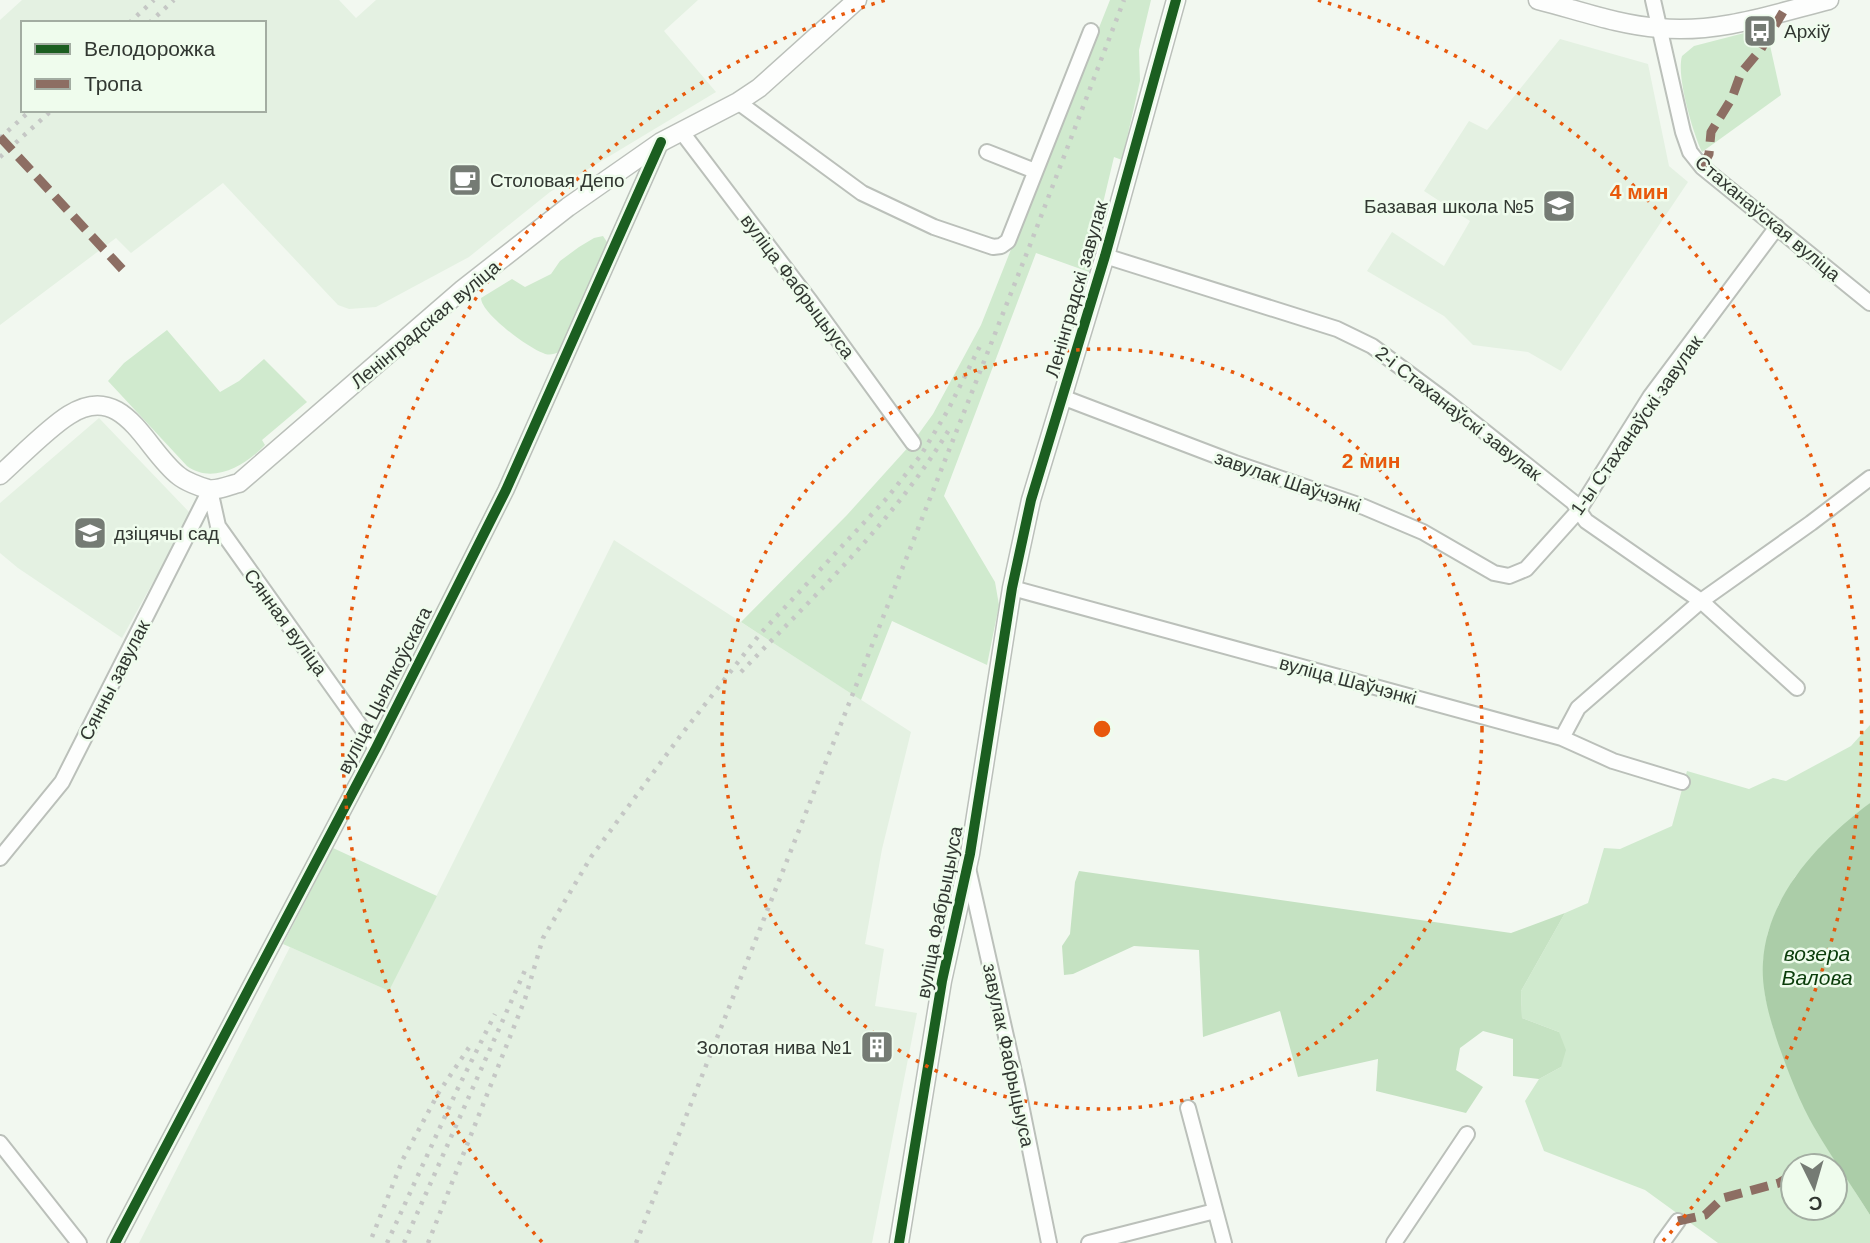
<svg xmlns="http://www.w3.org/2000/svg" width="1870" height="1243" viewBox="0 0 1870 1243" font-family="Arial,sans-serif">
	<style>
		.built { fill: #e4f1e2; fill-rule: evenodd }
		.green { fill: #d0eace; fill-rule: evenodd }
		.forest { fill: #c5e2c2 }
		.water { fill: #abcda8 }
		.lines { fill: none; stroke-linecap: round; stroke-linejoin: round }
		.minor-casing { stroke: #bbc0ba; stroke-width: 18 }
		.tertiary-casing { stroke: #bbc0ba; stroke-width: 21 }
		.minor { stroke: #fdfefd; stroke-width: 14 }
		.tertiary { stroke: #fdfefd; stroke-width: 18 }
		.rail { stroke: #c5c7c5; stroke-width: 4.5; stroke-dasharray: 3.5 7; stroke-linecap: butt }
		.quiet { stroke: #8d6e63; stroke-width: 9; stroke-dasharray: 18 9; stroke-linecap: butt }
		.cycleway-casing { stroke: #effced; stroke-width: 15 }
		.cycleway { stroke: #1b5e20; stroke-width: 10 }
		.ring { fill: none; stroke: #e8590c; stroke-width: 3.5; stroke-dasharray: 3.5 7 }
		.labels { text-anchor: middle; stroke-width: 5; stroke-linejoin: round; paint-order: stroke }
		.poi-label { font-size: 19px; fill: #313731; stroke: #effced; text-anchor: start }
		.street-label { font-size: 19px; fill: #313731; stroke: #effced }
		.water-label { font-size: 21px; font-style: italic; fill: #0a3c0a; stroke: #effced }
		.centre { fill: #e8590c; stroke: #effced; stroke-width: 3.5 }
		.ring-label { font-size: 21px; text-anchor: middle; font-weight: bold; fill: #e8590c; stroke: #effced; stroke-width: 5; stroke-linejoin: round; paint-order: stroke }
	</style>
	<rect width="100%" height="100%" fill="#f2f8f0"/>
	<path class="built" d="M22,0H339L356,18L376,0H698L664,31L716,92L550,192L469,257L376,307L349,309L338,305L223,183L131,253L116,238L0,325V20ZM23,23H264V110H23Z
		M1560,39L1648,64L1669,166L1688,182L1561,371L1528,352L1473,345L1444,316L1367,271L1392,232L1444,266L1470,221L1424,191L1469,121L1487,130Z
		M99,418L191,514L122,638L18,568L0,553V503Z
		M614,540L911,732L882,849L865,944L884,949L875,1006L917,1013L872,1243H139L290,947L389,991Z"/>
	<path class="green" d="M1110,0H1151L1139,50L1140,81L1122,160L1114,157L1104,199L1092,233L1093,257L1089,272L1036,253L944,496L995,582L999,605L987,665L892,621L861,700L741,622L847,515L912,443L933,414L981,325Z
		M1752,31L1753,35L1767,32L1781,95L1702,152C1693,133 1676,76 1682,56L1694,46Z
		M603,236L607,242L608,246L559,352C554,354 549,356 543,353C528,348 481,313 481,298L512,279L525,287L551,274L560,261L579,247L594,238Z
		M167,330L220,392L239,381L264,359L307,402L262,440L265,445C246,465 213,485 187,466L108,381L124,363Z
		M1870,725V803L1820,847L1795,877L1779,904L1768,932L1763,963L1765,995L1774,1031L1815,1129L1870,1215V1243H1718L1645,1190L1544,1151L1525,1101L1539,1079L1561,1067L1559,1032L1522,1018L1521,991L1565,913L1588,903L1604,848L1620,849L1672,826L1687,771L1749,789L1773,778L1786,781L1851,746ZM1793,1166H1835V1208H1793Z
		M333,848L437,896L389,991L283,944Z"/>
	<path class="forest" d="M1079,871L1511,933L1565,913L1521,991L1522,1018L1559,1032L1566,1050L1561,1067L1539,1079L1513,1076V1039L1483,1031L1460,1048L1456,1070L1483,1087L1466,1113L1376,1091L1378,1059L1298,1077L1280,1011L1203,1037L1199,950L1134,946L1073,974L1064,975L1062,946L1070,934L1075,882Z"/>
	<path class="water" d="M1870,803V1215C1852,1186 1832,1158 1815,1129C1800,1103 1789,1074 1779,1046C1770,1020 1761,990 1763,962C1767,896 1819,841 1870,803Z"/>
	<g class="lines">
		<defs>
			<path id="minor" d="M1653,0L1683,132L1690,152L1702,167L1870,303
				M738,102L862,193L934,227L993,247L1001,246L1008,241L1091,31
				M681,131L810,301L913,443
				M987,152L1035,171
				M1105,256L1337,329L1372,346L1446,401L1573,502L1586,521L1701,601L1797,688
				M1062,397L1235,463L1364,507L1423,532L1494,573L1509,576L1526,569L1579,510L1650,397L1777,227
				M210,490L218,526L376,748
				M1012,588L1562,738L1613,761L1682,782
				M1562,738L1578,708L1701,601L1811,523L1870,478
				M0,858L62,782L210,490
				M968,868L1017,1085L1049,1243
				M1188,1108L1224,1243
				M0,1143L79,1243
				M115,1243L376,748L506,490L661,142
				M1089,1243L1215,1211
				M1394,1243L1467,1134
				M1662,1243L1678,1221"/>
			<path id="tertiary" d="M1538,0C1578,10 1618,25 1659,28C1716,34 1774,14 1829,0
				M0,475C20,457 48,428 69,415C124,380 145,450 179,476C185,481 200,487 208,489C217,491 230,485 239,483L463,289L568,207L661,142L738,102L759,88L857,0
				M899,1243L942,981L970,854L1012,588L1031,500L1105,256L1176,0"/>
		</defs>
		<use href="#minor" class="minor-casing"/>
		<use href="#tertiary" class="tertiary-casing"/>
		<use href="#minor" class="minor"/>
		<use href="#tertiary" class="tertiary"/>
		<path class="rail" d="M129,23L154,0
			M149,23L174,0
			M0,138L31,110
			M0,157L52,110
			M741,672C815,595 895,520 950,428
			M372,1237L403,1159L439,1092L470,1046
			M387,1243L458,1088L495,1014
			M404,1243L526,968
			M428,1243L525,999L543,938L591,857L681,735L760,634L887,498L921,455L948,410L982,342
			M636,1243L1030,245L1124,0"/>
		<path class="quiet" d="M0,137L123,270
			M1702,167L1709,154L1711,132L1732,98L1741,73L1761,49L1783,12
			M1678,1221L1705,1215L1723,1198L1779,1183L1787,1178H1793"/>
		<defs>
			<path id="cycleway" d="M115,1243L376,748L506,490L661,142
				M899,1243L942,981L970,854L1012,588L1031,500L1105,256L1176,0"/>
		</defs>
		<use href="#cycleway" class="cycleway-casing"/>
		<use href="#cycleway" class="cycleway"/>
	</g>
	<g class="ring">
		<circle cx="1102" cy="729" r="380"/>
		<path d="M542 1242A760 760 0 0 1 886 0M1318 0A760 760 0 0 1 1662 1242"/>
	</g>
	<defs>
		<symbol id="bus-square" viewBox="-11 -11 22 22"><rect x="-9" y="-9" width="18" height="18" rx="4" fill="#757b74" stroke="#effced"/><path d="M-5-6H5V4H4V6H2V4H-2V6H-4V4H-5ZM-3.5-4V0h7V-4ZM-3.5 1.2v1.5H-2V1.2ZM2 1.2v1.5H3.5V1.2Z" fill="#fff"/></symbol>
		<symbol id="cafe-square" viewBox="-11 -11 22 22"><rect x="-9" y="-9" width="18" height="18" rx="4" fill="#757b74" stroke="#effced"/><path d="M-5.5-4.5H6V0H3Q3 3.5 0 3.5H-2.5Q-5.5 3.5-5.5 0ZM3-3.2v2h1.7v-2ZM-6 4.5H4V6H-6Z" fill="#fff"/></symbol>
		<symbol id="school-square" viewBox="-11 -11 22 22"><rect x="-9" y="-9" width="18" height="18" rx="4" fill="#757b74" stroke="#effced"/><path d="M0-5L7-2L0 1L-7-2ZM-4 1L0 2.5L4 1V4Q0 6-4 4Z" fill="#fff"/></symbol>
		<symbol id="building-square" viewBox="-11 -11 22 22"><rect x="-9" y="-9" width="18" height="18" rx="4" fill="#757b74" stroke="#effced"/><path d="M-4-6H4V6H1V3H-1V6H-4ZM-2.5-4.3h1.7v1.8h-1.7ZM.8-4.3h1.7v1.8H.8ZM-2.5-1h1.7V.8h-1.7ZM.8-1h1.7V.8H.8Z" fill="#fff"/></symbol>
	</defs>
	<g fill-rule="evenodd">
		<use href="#bus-square" x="1741" y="12" width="38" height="38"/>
		<use href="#cafe-square" x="446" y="161" width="38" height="38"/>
		<use href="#school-square" x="1540" y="187" width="38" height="38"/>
		<use href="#school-square" x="71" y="514" width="38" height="38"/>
		<use href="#building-square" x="858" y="1028" width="38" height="38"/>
	</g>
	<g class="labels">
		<g class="poi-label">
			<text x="1784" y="38">Архіў</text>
			<text x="490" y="187">Столовая Депо</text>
			<text x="1534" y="213" text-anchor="end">Базавая школа №5</text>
			<text x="114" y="540">дзіцячы сад</text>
			<text x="852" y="1054" text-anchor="end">Золотая нива №1</text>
		</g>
		<g class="street-label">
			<text transform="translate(1768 218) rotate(40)" y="7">Стаханаўская вуліца</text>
			<text transform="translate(798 286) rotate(53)" y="7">вуліца Фабрыцыуса</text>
			<text transform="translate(1076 289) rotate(-74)" y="7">Ленінградскі завулак</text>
			<text transform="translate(425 324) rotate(-40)" y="7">Ленінградская вуліца</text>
			<text transform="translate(1459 413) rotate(38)" y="7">2-і Стаханаўскі завулак</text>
			<text transform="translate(1636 425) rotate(-55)" y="7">1-ы Стаханаўскі завулак</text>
			<text transform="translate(1288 481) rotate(19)" y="7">завулак Шаўчэнкі</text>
			<text transform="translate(286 622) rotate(54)" y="7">Сянная вуліца</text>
			<text transform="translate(114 680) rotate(-63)" y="7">Сянны завулак</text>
			<text transform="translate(1348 680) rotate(15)" y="7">вуліца Шаўчэнкі</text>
			<text transform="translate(384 690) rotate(-63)" y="7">вуліца Цыялкоўскага</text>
			<text transform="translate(939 912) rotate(-79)" y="7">вуліца Фабрыцыуса</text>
			<text transform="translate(1009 1055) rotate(78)" y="7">завулак Фабрыцыуса</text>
		</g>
		<g class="water-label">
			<text x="1817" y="961">возера<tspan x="1817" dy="24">Валова</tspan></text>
		</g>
	</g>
	<circle cx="1102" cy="729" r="10" class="centre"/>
	<g class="ring-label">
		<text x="1639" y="199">4 мин</text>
		<text x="1371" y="468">2 мин</text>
	</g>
	<rect x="21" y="21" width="245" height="91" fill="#effced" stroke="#a3ada2" stroke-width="2"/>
	<rect x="35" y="44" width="35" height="10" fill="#1b5e20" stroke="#a3ada2" stroke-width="2"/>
	<text x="84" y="56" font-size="21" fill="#313731">Велодорожка</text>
	<rect x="35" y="79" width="35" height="10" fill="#8d6e63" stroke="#a3ada2" stroke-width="2"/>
	<text x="84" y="91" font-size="21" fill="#313731">Тропа</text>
	<g transform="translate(1814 1187) rotate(175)"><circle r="33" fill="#effced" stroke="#a3ada2" stroke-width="2"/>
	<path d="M0-5L12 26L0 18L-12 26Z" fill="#757b74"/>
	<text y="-10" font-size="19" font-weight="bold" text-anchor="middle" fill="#313731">С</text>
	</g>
</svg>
